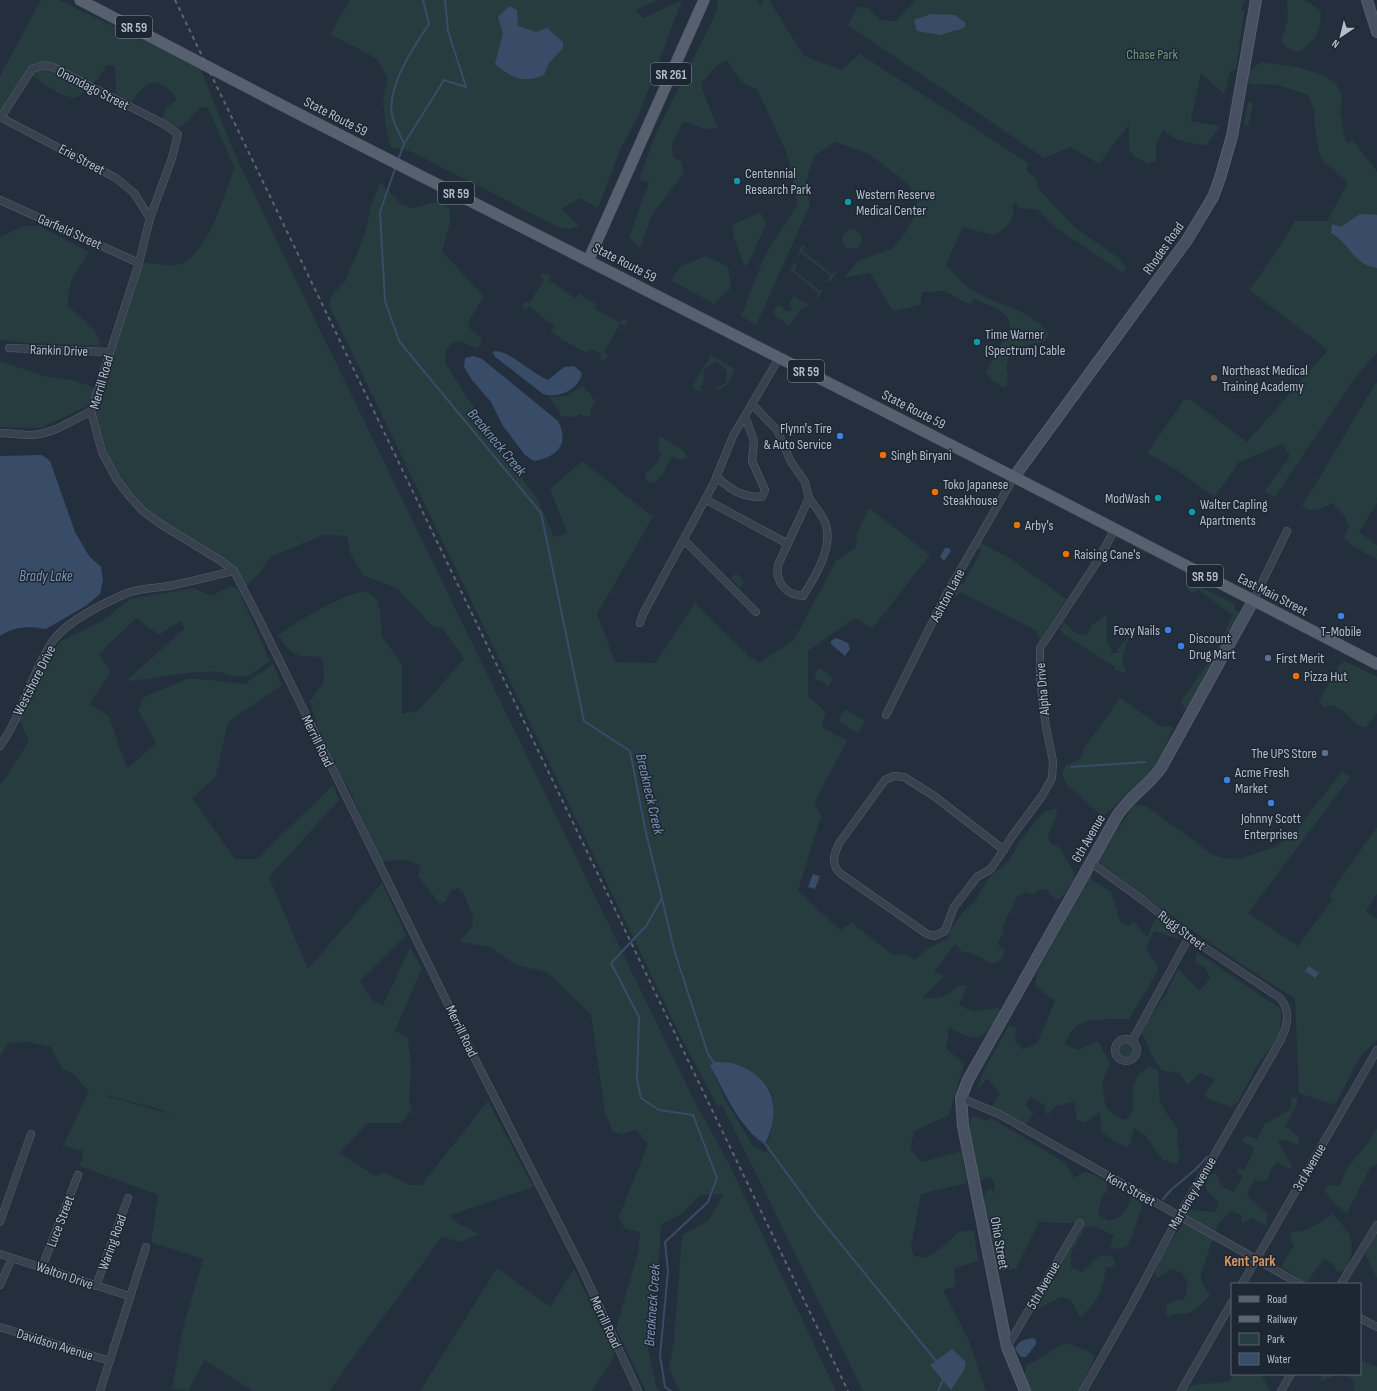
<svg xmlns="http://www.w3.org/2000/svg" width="1377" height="1391" viewBox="0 0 1377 1391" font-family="'Sofia Sans Condensed',sans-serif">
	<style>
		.green { fill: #263c3f; fill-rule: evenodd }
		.water { fill: #394c67 }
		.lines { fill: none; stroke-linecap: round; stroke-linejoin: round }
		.stream { stroke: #394c67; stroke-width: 2 }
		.street-casing { stroke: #565f6c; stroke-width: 8 }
		.secondary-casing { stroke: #565f6c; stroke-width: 12 }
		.primary-casing { stroke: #414a57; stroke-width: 12 }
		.street { stroke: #38414e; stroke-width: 7 }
		.secondary { stroke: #465061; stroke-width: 10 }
		.primary { stroke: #56606e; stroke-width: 11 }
		.rail { stroke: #5a6575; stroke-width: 2; stroke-dasharray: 4 4; stroke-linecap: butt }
		.culture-dot { fill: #0f9aa8; stroke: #1d2633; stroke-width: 1.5 }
		.education-dot { fill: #8d6e63; stroke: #1d2633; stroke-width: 1.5 }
		.shop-dot { fill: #3f7fe0; stroke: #1d2633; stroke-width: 1.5 }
		.food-dot { fill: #e8710a; stroke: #1d2633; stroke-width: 1.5 }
		.service-dot { fill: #5c6f8a; stroke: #1d2633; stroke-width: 1.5 }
		.labels { text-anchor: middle; stroke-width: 3; stroke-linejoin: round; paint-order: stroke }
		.shield { fill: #1d2633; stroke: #878f9c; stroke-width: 1 }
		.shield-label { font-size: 13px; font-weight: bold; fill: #b4bcc9 }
		.park-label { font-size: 14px; fill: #6b9a76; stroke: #1d2633 }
		.street-label { font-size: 14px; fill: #b4bcc9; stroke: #1d2633 }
		.poi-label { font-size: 14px; fill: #b4bcc9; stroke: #1d2633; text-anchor: start }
		.water-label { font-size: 15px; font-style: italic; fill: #7c92b1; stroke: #1d2633 }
		.neighbourhood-label { font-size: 15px; font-weight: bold; fill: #d59563; stroke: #1d2633 }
	</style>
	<rect width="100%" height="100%" fill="#242f3e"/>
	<path class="green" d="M41,0H59L200,68L237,159L694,1100L728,1162L836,1391H681L679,1390L669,1368L674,1341L682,1235L708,1221L724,1194L699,1195C688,1209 678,1218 661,1224L658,1272L648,1349L657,1389L660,1391H646L616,1328L638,1253L640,1232L624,1228L619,1217L648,1144L636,1130L622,1134L613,1132L605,1112L591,1014L547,972L516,965L490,947L459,942L472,926L473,917L463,892L458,888L450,891L446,901L440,904L418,876L421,866C409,859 396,859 382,862L347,785C328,761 318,730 310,701L324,682L323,660C316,654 309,657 301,656C290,654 284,643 278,635C297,622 346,590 368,592L377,600L380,613L382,637L402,664V714L418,711L464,659L443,629L432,626L397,588L364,576L351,555L347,536L324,535L270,557L261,571L244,589L234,571L159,523L117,480L94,428V398L83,408L41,428L0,427V361L44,376L73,380L92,387L95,396L139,263C151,262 166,267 176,265C206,261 226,192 234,167L208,108L201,107L188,121L175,130L162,123L165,109L177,99C159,74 145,80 131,103L124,100L116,93L115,66L107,65L96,81L76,98C59,97 43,82 29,74L0,117V76Z
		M350,0H655L654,2L635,10L644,18L682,0L639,114L620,150L598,208L579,198L562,209L579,226L570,229L558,227L410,151L391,147L385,124L383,99L388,79L377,59L330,34Z
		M717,0H756L761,5L764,0H769L804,56L841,70L860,54L1028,163L1027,171L1036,178L1039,189L1075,228L1113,254L1123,263L1126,270L1122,272L1058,229L1038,210L1020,208L1015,203L1012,206C1018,218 1003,232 992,235L963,227L946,264C955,275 963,285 975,292C998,305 1033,311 1049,334L1045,341C1034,344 1007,347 1007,364C1006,372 1009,377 1007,386L1002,387L992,380L986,372L1010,327C1009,308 987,307 974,298L971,305L944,291L923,292L920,305L893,311L870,273L844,278L858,261L893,248L905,233L915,216L917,197L909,185L868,153L835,142L814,156L805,186L810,205L756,325L741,316L765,255L798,204L787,154L757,89C742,86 735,73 727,60L715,67L701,84L704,94L718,128C700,133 696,121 683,122L672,144L673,157L681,161L684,173L652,215L640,248L629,237L649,182L639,180L655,136L717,11Z
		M916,0H1245L1241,10L1244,11L1236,70L1230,71L1224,94L1201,73L1191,121L1220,126L1206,146L1177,140L1163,130C1157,139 1155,150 1156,161L1148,164L1135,157L1129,150V124L1099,164L1071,147L1044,158L848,25L858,6L869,8L879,20L896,21Z
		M1289,0H1304L1320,10C1322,30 1316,42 1298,52L1286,47L1281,39C1287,29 1290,12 1286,1Z
		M1261,62C1282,65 1340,70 1342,97C1342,103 1340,110 1341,116C1342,125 1344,135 1347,143L1353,140L1377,172V352L1350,385L1275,497L1264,492L1290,456L1283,444L1239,462L1215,497L1178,471L1147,453L1184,400L1190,399L1247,442L1328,350L1249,290L1277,251L1295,221H1327L1348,183L1321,159L1316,138L1314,110L1308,95L1278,85L1249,84L1247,73Z
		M1248,102L1253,103L1248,126L1244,125Z
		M380,182L402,205L412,208L437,202L450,209V223L442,251L484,297L468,322L471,330L482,339L481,345L476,348L460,341H454L446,351L445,363L497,443L539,502L554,537L567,533L550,489L582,461L653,517L597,614L615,662L655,663L695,603L749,656L759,663L794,640L836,561L856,547L857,533L869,508L930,555L872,629L855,618L808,651V696L826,712L822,727L847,741L814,803L821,816L798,891L840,930L852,923L893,955L905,954L915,960L926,949L948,939L950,931L963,912L975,901L989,878L1009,861L1018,844L1035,822L1044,812L1058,808L1055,820L1048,836L1051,844L1061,848L1062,853L1075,873L1073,881L1060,900L1055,899L1046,889H1041L1033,895L1026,892L1016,897C1013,908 1006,917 1002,928L1004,933L998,941L999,946L1005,951L1000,961L991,964C982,958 973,952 962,952L955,944L934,972L944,976L922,998C929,998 937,998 944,996C954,993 956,983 967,986L959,1005L973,1011L998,1008L1001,1014C981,1038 981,1046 949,1027L946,1048L964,1064L949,1115L914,1131L910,1148L922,1162L961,1151L967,1183L921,1194L911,1247L914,1256L926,1258L938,1250L959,1232L974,1230L978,1261L955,1268V1287L943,1290L969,1341L986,1391H863L722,1105L718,1107L682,1039L329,305L332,295L345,281L364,237L372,203ZM713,1062C738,1064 769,1073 773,1102C774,1110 772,1121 771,1130C770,1140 765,1140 767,1153L753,1146L726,1101L710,1066Z
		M759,213L762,215L766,224L748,264L744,266L734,237L732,225Z
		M24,226H39L89,252L71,281L67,305L95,330L101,346L30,343L0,340V237Z
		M842 239a10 10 0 1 1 20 0a10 10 0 1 1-20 0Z
		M802,245L805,246L803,251L832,274L835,271L837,272L830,282L827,281L830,276L801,253L797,256Z
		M706,256L728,267L731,288L714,304L671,280L681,266Z
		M795,262L797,264L794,270L820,291L824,288L818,298L816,297L818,293L793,272L789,274Z
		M544,274L550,275L549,280L575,298L579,294L596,304L595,309L620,323L623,320L627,321L626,325L620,324L604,352L608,356L606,359L600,360L601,354L590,349L587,353L562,340L551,331L554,326L529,306L526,310L523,308L524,301L529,303L544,280L540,276Z
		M794,296L809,306L803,307L789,326L773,314V310L779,305L787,311H793L789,303Z
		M711,355L735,369L727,385L719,390L715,388L727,382L726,369L716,362L704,369L703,382L700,388L702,390L701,392L692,387Z
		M1377,382V503L1359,532L1377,545V560L1350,544L1344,537L1349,527L1344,515L1332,503C1321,508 1312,516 1302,505C1329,466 1350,422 1377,382Z
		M584,385L585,390L589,392L595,402L590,410L591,416L587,417L580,414L576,417L560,416L559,411L549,397L565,396Z
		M660,436L683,450L687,458L681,460L673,457C663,467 669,473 653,483L646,481L645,475L658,461L662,454L658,448Z
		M981,543L1010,558L1066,599L1041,638L1036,636L1037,631L960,592L958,596L953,594L958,583L963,584L981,551L977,546Z
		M736,573L745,582L740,587L731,578Z
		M1188,581L1234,604L1235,610L1240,612L1220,652L1216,650L1233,615L1197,589L1194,594L1186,588L1185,584Z
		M230,586L238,589L270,661C263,665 255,673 247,676C236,679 227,673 217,672C186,670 156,680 126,681L185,628L180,621L159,635L136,618L99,654L111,672L89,704L109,716L127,769L156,743L138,710L144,697L190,678L245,684L273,664L282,685L228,722L216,776L192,798L235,859H257L333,785L339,800L269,877L308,969L382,883L406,935L360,981L372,1000L383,1005L410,948L422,968L395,1031L408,1037L411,1068L409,1101L412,1110L401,1123H368L339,1153L376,1176L383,1172L410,1185H421L488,1101L533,1187L450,1215L454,1221L479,1234L461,1242L442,1237L329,1391H253L204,1360L189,1391L172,1389L182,1332L203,1259L151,1242L158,1195L80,1166L83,1151L63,1146L89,1091L73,1074L62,1069L51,1047L29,1042L9,1043L0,1056V783L3,782L29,741L17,716L32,683L61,641L104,620L130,599L194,588L211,596ZM106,1095L156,1108L178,1116L106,1096Z
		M1105,615H1107V642L1111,647V653H1119L1117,650L1129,636L1122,660L1126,672L1122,673L1114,669L1115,667L1063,634L1060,629L1063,622L1077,634L1087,635L1092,625Z
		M1214,658L1215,661L1190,707L1184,708L1181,701L1210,660Z
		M1345,661L1377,677V713L1366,728L1357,724L1343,711L1332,705L1324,707L1319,702L1338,666Z
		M819,668L833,678L829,686L814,678L816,671Z
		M1120,698L1162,727L1173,726V729L1162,755L1152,770L1103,817L1066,784L1062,773L1066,765C1077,761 1082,761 1084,748Z
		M845,709L865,721L858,733L838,721Z
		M1342,771L1350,777L1248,913L1298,946L1333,899L1329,895L1377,827V894L1366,911L1377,919V1040L1360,1057L1335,1105L1299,1093L1295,998C1226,957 1162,909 1097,861L1134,805L1146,806L1212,854L1222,858L1240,859L1277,846L1295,832Z
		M1091,874L1092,880L1111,892L1120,922L1128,926L1134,922L1147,937L1156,917L1179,936L1178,939L1154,931L1146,948L1159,969L1129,1019C1116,1019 1091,1018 1080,1024C1073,1027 1068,1037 1065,1044L1078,1050L1098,1041L1110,1064L1102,1084L1106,1108L1116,1116L1126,1120L1133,1111C1132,1092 1130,1078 1149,1066L1158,1070L1160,1103L1178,1130L1177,1144L1180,1154L1177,1164L1163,1160L1146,1136L1134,1128L1130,1144L1127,1148L1109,1138L1101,1131L1100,1112L1084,1123L1077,1120L1074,1102L1055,1106L1048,1115L1044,1110L1046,1106L1031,1097L1026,1105L1033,1113L1030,1121L1023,1125L992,1106L1000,1094L987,1078L977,1091L983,1072L1009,1025L1016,1028L1015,1042L1023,1049L1037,1043L1055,1001L1035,986L1037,972Z
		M1197,952L1281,1009L1280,1036L1258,1064L1238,1102L1231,1107L1207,1098L1204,1094L1215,1079L1200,1073L1188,1085L1179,1073L1161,1070L1152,1056L1142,1033L1147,1022L1166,994L1178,969L1200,991L1210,978L1204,966L1195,963Z
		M1119 1050a7 7 0 1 1 14 0a7 7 0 1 1-14 0Z
		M1291,1097L1298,1098L1297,1104L1284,1128L1288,1127L1299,1138V1143L1295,1144L1285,1139L1278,1142L1293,1168L1289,1169L1277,1162L1270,1171L1268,1179L1261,1182L1255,1179L1247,1193L1251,1199L1268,1214L1266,1226L1252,1218L1242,1223L1241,1215L1230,1211L1217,1226L1201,1274V1281L1210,1295L1197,1309L1187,1314L1180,1313L1167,1317L1166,1306L1173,1301L1184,1300L1188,1284L1182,1273L1171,1269L1157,1278L1155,1271L1166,1249L1182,1226L1188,1212L1191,1210L1216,1212L1219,1203L1205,1188L1209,1175L1216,1173L1221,1186L1234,1192L1242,1177L1237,1171L1239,1168L1244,1170L1253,1152V1147L1241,1140L1247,1136L1257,1139L1265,1124L1291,1109Z
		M974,1116L986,1121L991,1118L1064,1162L1075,1178C1086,1167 1096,1176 1107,1182V1191L1102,1197L1098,1214L1108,1221C1122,1219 1128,1210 1130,1197L1143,1202L1132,1237L1126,1247L1110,1249L1114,1235L1092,1226L1085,1228L1071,1253V1267L1081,1272C1089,1267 1092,1261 1100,1255L1113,1257L1115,1261V1267H1106C1104,1288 1097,1305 1080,1317L1070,1299L1061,1297L1039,1308L1038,1299L1080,1232L1079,1223C1066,1224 1053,1222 1039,1222L1016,1268L995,1272L983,1203L986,1191L991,1189L994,1194L995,1185L991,1177L978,1181C973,1167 968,1133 970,1119Z
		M1377,1128V1164L1370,1168L1347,1213L1334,1203L1324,1190L1330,1185L1340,1186L1347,1168L1370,1140Z
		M1332,1214C1354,1235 1357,1244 1345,1271L1338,1272L1331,1262L1324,1259L1306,1283L1281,1266L1294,1246L1289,1237L1292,1232C1307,1232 1320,1223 1332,1214Z
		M1377,1231V1278L1365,1254Z
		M497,1268L550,1307L574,1269L615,1355L592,1391H420Z
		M1065,1343L1088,1351L1095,1357L1079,1391H1028L1024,1381L1026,1366Z
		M1360,1360L1377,1367V1391H1353L1355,1384L1350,1378L1341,1374H1360Z
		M1234,1374H1261L1270,1391H1185L1192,1385L1229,1382Z
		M1339,1374L1321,1381V1374Z"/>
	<path class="water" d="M509,6L517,10L518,26L536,32L547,28L563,42V48L549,63L544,75C521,84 513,78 495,64L503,33L498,17Z
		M931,14L955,15L966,23L964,28L940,35L917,31L914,20Z
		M1360,214L1377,215V268C1352,264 1350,243 1331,233L1332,224L1341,227Z
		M495,351C512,352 531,373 548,380L564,367L574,366L582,373C579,390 558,399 543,394L494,356L493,352Z
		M473,356L482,359L558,421C570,444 557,457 534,461L525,455L503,426L491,402L472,380L464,367L465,358Z
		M42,455L50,461L75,532L89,556L101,567L103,580L100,594L87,605L46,629C31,626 14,626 0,636V456Z
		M945,548H949L951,551L944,561L940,557Z
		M836,638L848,643L850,649L845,656L831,644V641Z
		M813,874L820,876L815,889L808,887Z
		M1309,966L1319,973L1315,978L1305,971Z
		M713,1062C720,1062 728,1062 735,1064C774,1077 782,1109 765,1144C740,1129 724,1091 710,1066Z
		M1033,1338L1036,1340V1344L1026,1357H1021L1015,1349C1018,1341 1025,1339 1033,1338Z
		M952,1349L966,1362L964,1370L951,1390L930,1365Z"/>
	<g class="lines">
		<path class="stream" d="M404,144C400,135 394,124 392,115C387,86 413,48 429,24L423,0
			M398,160L404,144L444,80L466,87L448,31L445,0
			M396,166L380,212L385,301L399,341L541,513L584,721L630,751L646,833L662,898L646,926L611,963L639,1017L637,1080L641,1098L659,1110L693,1115L717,1178L708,1202L665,1242L668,1271L660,1356L665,1387L671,1391
			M1071,767L1145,762
			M662,899L675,953L708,1054L715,1064
			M764,1142L818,1216L937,1362
			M1163,1199L1172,1189L1196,1169L1207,1157
			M938,1391L943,1380"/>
		<defs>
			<path id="street" d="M0,117L116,178L134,193L150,218
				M1,117L32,69L44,65L53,67L162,123L178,134L172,158L150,218L139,263L91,411L102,452L117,480L130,497L143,511L159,523L221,561L234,571L259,619L473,1055L583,1271L638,1391
				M0,200L139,263
				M9,348L109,352
				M752,404L777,430L791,462L805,482L809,498
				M0,433C10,433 21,435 31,435C53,434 72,421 91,411
				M717,477C731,490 741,497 762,497L765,490L752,461L754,441L745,416
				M809,498C815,507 823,515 826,525C833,548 815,577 803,596C786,595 775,582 778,565Z
				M705,499L788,544
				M684,540L756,612
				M1253,601L1287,531
				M640,623L643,614L713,485L733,436L779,358
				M886,715L946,595L1014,477
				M0,746C21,717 30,677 50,645C64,622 102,604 127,593C140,588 155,588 169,586C190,582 212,576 234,571
				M1004,850L934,796L904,777L894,776L885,780L840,842C834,853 830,864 841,874L927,934L934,936L945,931L954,907L977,877L991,869L1013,835L1042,796L1052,778L1053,761L1046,727L1040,680V648L1097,562L1115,529
				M1115 1050a11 11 0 1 1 22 0a11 11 0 1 1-22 0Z
				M1132,1041L1189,937
				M961,1098L999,1114L1300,1284
				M0,1222L31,1134
				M0,1254L129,1296
				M42,1267L78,1175
				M1242,1284L1377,1050
				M1341,1284L1377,1225
				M0,1285L12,1258
				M96,1286L128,1198
				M1360,1318L1377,1327
				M0,1327L110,1361
				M1007,1347L1080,1223
				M100,1391L146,1247
				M1083,1391L1131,1306L1179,1216L1279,1043C1287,1028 1292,1012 1280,998L1189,937L1144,901L1090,862
				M1181,1391L1232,1302
				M1281,1391L1291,1374"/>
			<path id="secondary" d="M1367,0L1377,32
				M1014,477L1187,240L1213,197L1220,178L1232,136L1256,0
				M1025,1391L1007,1347L963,1126L961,1098L968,1080L1117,816C1129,797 1148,786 1161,768L1253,601"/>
			<path id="primary" d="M80,0L293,111L1014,477L1377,664
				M588,261L704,0"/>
		</defs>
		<use href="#street" class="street-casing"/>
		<use href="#secondary" class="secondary-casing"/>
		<use href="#primary" class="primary-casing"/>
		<use href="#street" class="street"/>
		<use href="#secondary" class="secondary"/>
		<use href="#primary" class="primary"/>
		<path class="rail" d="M175,0L848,1391"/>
	</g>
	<g class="culture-dot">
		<circle cx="737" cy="181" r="4"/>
		<circle cx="848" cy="202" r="4"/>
		<circle cx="977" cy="342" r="4"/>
		<circle cx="1158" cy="498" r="4"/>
		<circle cx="1192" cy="512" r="4"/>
	</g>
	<circle class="education-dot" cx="1214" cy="378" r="4"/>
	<g class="shop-dot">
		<circle cx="840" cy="436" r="4"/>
		<circle cx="1341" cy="616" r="4"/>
		<circle cx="1168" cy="630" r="4"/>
		<circle cx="1181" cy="646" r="4"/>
		<circle cx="1227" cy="780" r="4"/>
		<circle cx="1271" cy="803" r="4"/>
	</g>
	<g class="food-dot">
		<circle cx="883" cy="455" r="4"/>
		<circle cx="935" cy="492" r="4"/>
		<circle cx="1017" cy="525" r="4"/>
		<circle cx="1066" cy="554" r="4"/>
		<circle cx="1296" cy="676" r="4"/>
	</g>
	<g class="service-dot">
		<circle cx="1268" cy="658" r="4"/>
		<circle cx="1325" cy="753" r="4"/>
	</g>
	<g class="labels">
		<g class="shield">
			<rect x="116" y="16" width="36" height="22" rx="3"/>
			<rect x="651" y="63" width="40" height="22" rx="3"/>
			<rect x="438" y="182" width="36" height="22" rx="3"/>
			<rect x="788" y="360" width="36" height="22" rx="3"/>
			<rect x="1187" y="565" width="36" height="22" rx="3"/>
		</g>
		<g class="shield-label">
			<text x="134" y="32">SR 59</text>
			<text x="671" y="79">SR 261</text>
			<text x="456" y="198">SR 59</text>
			<text x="806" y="376">SR 59</text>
			<text x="1205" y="581">SR 59</text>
		</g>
		<g class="park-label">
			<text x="1152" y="59">Chase Park</text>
		</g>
		<g class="street-label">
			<text transform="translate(93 88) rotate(27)" y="5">Onondago Street</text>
			<text transform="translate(336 116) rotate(27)" y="5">State Route 59</text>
			<text transform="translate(82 159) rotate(28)" y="5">Erie Street</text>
			<text transform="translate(70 231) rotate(24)" y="5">Garfield Street</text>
			<text transform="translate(1163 248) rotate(-55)" y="5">Rhodes Road</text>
			<text transform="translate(625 262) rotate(27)" y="5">State Route 59</text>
			<text transform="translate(59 350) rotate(2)" y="5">Rankin Drive</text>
			<text transform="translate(101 382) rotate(-74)" y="5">Merrill Road</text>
			<text transform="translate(914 409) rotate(27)" y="5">State Route 59</text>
			<text transform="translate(1273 594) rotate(27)" y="5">East Main Street</text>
			<text transform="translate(947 595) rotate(-62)" y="5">Ashton Lane</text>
			<text transform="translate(34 680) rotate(-63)" y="5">Westshore Drive</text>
			<text transform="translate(1042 689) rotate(-95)" y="5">Alpha Drive</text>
			<text transform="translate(318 741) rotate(64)" y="5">Merrill Road</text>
			<text transform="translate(1088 838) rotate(-60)" y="5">6th Avenue</text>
			<text transform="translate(1182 930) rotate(37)" y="5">Rugg Street</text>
			<text transform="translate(462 1031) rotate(64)" y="5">Merrill Road</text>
			<text transform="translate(1309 1167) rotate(-60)" y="5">3rd Avenue</text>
			<text transform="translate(1131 1189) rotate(29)" y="5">Kent Street</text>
			<text transform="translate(1192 1193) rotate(-60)" y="5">Marteney Avenue</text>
			<text transform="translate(60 1221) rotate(-69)" y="5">Luce Street</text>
			<text transform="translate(112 1242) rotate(-70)" y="5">Waring Road</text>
			<text transform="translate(1000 1243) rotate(80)" y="5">Ohio Street</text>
			<text transform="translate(65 1275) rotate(19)" y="5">Walton Drive</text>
			<text transform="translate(1043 1285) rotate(-60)" y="5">5th Avenue</text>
			<text transform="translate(606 1322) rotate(65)" y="5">Merrill Road</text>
			<text transform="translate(55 1344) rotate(17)" y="5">Davidson Avenue</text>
		</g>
		<g class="poi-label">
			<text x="745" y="178">Centennial<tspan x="745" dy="16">Research Park</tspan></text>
			<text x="856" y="199">Western Reserve<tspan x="856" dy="16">Medical Center</tspan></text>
			<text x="985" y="339">Time Warner<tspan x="985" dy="16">(Spectrum) Cable</tspan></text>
			<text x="1222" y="375">Northeast Medical<tspan x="1222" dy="16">Training Academy</tspan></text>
			<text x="832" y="433" text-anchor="end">Flynn's Tire<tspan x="832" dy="16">&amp; Auto Service</tspan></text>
			<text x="891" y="460">Singh Biryani</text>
			<text x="943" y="489">Toko Japanese<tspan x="943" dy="16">Steakhouse</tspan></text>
			<text x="1150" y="503" text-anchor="end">ModWash</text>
			<text x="1200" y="509">Walter Capling<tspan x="1200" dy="16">Apartments</tspan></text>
			<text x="1025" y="530">Arby's</text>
			<text x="1074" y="559">Raising Cane's</text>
			<text x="1160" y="635" text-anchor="end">Foxy Nails</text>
			<text x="1341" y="636" text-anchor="middle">T-Mobile</text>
			<text x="1189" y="643">Discount<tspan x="1189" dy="16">Drug Mart</tspan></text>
			<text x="1276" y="663">First Merit</text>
			<text x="1304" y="681">Pizza Hut</text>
			<text x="1317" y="758" text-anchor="end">The UPS Store</text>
			<text x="1235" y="777">Acme Fresh<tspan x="1235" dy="16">Market</tspan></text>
			<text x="1271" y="823" text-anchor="middle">Johnny Scott<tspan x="1271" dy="16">Enterprises</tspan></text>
		</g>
		<g class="water-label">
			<text transform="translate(497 442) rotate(50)" y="5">Breakneck Creek</text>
			<text x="46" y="581">Brady Lake</text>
			<text transform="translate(650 794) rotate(77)" y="5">Breakneck Creek</text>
			<text transform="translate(652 1305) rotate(-86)" y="5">Breakneck Creek</text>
		</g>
		<g class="neighbourhood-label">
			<text x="1250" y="1266">Kent Park</text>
		</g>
	</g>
	<rect x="1231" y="1283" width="130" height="92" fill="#1d2633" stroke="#59626f"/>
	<rect x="1239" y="1296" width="20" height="6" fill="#56606e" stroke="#59626f"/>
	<text x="1267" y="1303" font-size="12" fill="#b4bcc9">Road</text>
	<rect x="1239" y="1316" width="20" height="6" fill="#5a6575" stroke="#59626f"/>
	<text x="1267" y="1323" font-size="12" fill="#b4bcc9">Railway</text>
	<rect x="1239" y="1333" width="20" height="12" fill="#263c3f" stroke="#59626f"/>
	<text x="1267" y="1343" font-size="12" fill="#b4bcc9">Park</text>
	<rect x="1239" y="1353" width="20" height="12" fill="#394c67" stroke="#59626f"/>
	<text x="1267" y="1363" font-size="12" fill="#b4bcc9">Water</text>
	<g transform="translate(1341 36) rotate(215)" stroke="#1d2633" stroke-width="3" paint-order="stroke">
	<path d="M0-3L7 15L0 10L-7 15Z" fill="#b4bcc9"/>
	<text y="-6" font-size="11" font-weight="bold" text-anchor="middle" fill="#b4bcc9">N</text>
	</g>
</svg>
